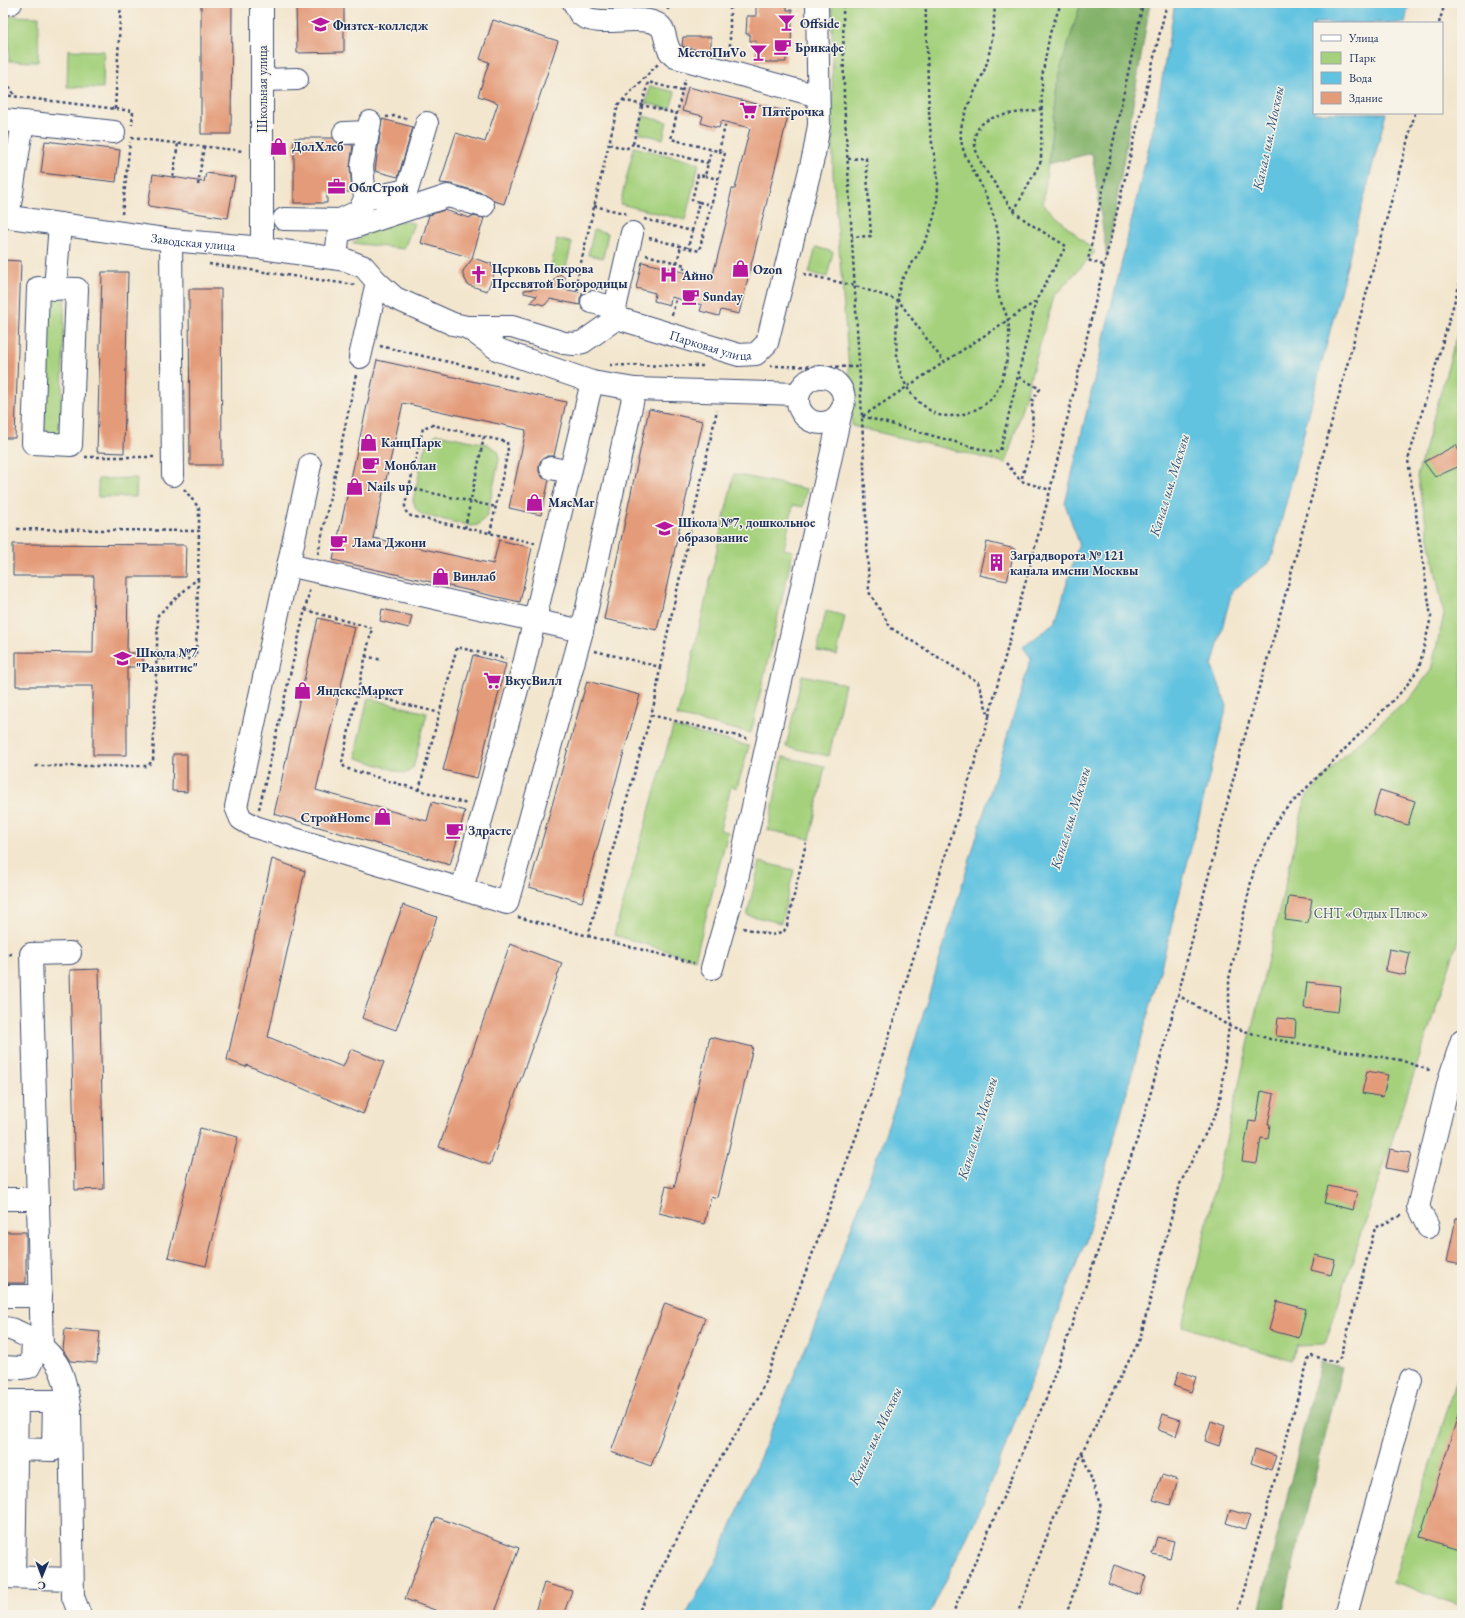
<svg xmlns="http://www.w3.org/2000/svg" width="1465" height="1618" viewBox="0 0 1465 1618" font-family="'EB Garamond',serif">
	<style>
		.green { fill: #a5d17d; stroke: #60806e }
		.forest { fill: #84b36c; stroke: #507165 }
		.water { fill: #62c3e0; stroke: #3e799f }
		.building { fill: #e49b79 }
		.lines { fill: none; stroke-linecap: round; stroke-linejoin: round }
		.minor-casing { stroke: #3b4a6f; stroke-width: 24 }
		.path { stroke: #3b4a6f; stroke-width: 2.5; stroke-dasharray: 3 3; stroke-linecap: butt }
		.minor { stroke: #fff; stroke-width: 22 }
		.labels { text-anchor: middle; stroke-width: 3; stroke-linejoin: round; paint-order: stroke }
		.poi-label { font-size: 13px; font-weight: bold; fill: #1b2f5e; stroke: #f7f3e8; text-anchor: start }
		.street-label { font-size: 13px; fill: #1b2f5e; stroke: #f7f3e8 }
		.park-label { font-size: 13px; fill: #3e5866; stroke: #f7f3e8 }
		.water-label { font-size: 14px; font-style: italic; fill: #2d547e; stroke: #f7f3e8 }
	</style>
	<rect width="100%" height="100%" fill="#f7f3e8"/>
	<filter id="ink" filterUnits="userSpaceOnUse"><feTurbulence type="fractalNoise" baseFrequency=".025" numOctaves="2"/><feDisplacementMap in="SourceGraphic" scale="8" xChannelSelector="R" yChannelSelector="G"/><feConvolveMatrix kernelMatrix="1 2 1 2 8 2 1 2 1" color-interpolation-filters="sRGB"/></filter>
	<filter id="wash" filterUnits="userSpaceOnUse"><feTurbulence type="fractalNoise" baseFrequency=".012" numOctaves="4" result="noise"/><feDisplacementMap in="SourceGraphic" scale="16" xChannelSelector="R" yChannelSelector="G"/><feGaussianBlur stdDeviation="0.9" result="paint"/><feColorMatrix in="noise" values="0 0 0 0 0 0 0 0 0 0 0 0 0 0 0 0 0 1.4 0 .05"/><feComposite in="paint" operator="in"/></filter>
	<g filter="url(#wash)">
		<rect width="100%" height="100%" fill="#f3e6ce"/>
		<path class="green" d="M832,3H1081L1058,76L1043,204L1095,252L1054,296L1006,463L852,426L849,370L833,174Z
			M9,16L39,17L38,62L9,61Z
			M68,50L104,51L103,88L67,87Z
			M650,86L675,92L670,109L646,103Z
			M643,116L667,122L663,139L639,133Z
			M634,147L699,163L685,220L620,204Z
			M389,219L414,223L404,249L352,243Z
			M594,230L608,233L603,258L588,255Z
			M557,239L572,243L565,271L551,267Z
			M816,247L833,252L827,277L809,273Z
			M48,292H65L61,439H44Z
			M1462,317V928L1325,1344L1297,1345L1291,1361L1183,1326L1305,799L1340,759L1412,696L1431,670L1444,615L1417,476Z
			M437,434L487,444L498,451L499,460L487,516L478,525L472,526L422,515L416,509L413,500L426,444L428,440Z
			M734,474L807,489L803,507L793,505L784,549L793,551L751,733L677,716L689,673Z
			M137,478L136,497H98V479Z
			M826,611L845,616L837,655L817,651Z
			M802,675L845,684L829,756L786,747Z
			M368,698L427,713L413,768L407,773H403L357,758L356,750Z
			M673,727L749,746L737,788L731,786L720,830L728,832L695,959L614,935Z
			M783,757L825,766L810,839L768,830Z
			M760,862L794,870L781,923L747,915Z
			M1462,1363V1606L1393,1583Z"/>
		<path class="forest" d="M1081,3H1150L1107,258L1092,153L1048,164L1058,76Z
			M1320,1362L1342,1367L1281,1615H1258Z"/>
		<path class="water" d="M1175,3H1409L1405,23H1314V113H1386L1271,561L1232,591L1212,666L1227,706L1160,971L1086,1240L983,1504L929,1615H686L720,1553L823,1306L896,1103L1031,658L1023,647L1055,623L1079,543L1065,504L1155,120Z"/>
		<g id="blocks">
			<path class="building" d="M201,3H232L231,134H201Z
				M296,3H344V52L297,53Z
				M756,3H787V10H792L791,46H786V62H755L756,41H750V34H746L747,16H756Z
				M493,20L558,41L504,204L494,201L486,194L451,184L440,183L456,133L485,142L498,103L478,96L489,62L480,59Z
				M683,37H711V51L698,50L682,46Z
				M688,87L789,112L739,314L721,310L719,316L700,311L702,305L671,297L670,305L654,301L655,293L636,288L642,262L712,279L731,203L729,202L732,189H735L750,128L721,121L719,128L710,126L701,123L703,116L682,111Z
				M382,119L413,127L398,177L375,171Z
				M294,138H333L339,144L353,145L350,167L352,192H327V203H294Z
				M45,141L120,150L116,182L41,173Z
				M206,173L235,177L228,218L148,206L153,174L204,182Z
				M444,210L470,218L471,216L484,218L472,258L421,243L429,215Z
				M473,258L492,264L491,266L494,267L492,273L494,274L487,291L468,285L463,275V271Z
				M3,260L21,261L15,438H3Z
				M102,272H128L124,453L97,452Z
				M560,274L565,278L558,288L583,293L580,298V305L550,299L545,305L530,302L537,296L524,293V290L545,288Z
				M189,289H221L222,465H190Z
				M377,360L566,402L554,456H547L541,460L539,465V472L543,478L549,480L541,515L509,508L526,430L403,403L373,538L493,564L499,540L532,548L520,602L333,560Z
				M649,409L703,421L657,630L604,619Z
				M1456,445L1462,457V465L1435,477L1424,462Z
				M987,542L1015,549L1007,581L979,575Z
				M13,544L186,545L185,577H128L127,653H143V667H127V755H93V686H16V652L93,653L94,576H13Z
				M382,609L412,616L409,628L380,621Z
				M318,618L355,627L316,790L427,821L432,802L465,811L450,865L274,814Z
				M473,655L506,664L477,778L443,770Z
				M587,681L640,695L582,902L529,887Z
				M173,754H187V792L172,791Z
				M1380,790L1415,801L1408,825L1373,815Z
				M272,859L305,871L268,1037L343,1067L351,1049L384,1062L363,1114L247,1065L246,1067L227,1060Z
				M1289,896L1312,899L1308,923L1285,920Z
				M403,905L437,917L396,1030L362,1018Z
				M510,944L562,963L490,1165L439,1147Z
				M1389,949L1410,953L1405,975L1385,971Z
				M99,969L104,1189L75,1190L70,970Z
				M1307,982L1341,986L1338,1012L1304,1008Z
				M1278,1018L1296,1020L1295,1038L1276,1036Z
				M710,1037L753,1047L717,1198L711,1196L704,1224L659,1213L666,1186L674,1188Z
				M1367,1071L1388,1075L1383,1097L1362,1093Z
				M1261,1091L1274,1094L1268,1124H1270L1268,1139L1261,1138L1257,1163L1242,1161L1249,1121L1256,1122Z
				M200,1128L238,1137L206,1266L168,1257Z
				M1390,1149L1411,1153L1407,1172L1386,1168Z
				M1328,1186L1357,1192L1353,1210L1324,1203Z
				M1456,1218H1462V1265L1447,1262Z
				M3,1232H26V1283H3Z
				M1315,1255L1335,1260L1331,1275L1311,1270Z
				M1277,1301L1306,1309L1299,1338L1269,1330Z
				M665,1303L705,1318L651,1466L611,1452Z
				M65,1329L100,1332L97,1363L70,1361L63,1350Z
				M1179,1371L1196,1377L1191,1392L1174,1386Z
				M1459,1412H1462V1550L1420,1537Z
				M1163,1414L1181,1420L1176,1436L1158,1430Z
				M1211,1421L1225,1426L1219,1446L1205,1441Z
				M1255,1449L1276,1456L1271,1470L1251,1463Z
				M1162,1475L1178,1480L1170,1505L1153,1500Z
				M1230,1510L1250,1516L1245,1529L1226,1523Z
				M436,1517L519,1548L494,1615H448L405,1599Z
				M1157,1537L1174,1541L1170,1558L1152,1554Z
				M1114,1565L1146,1576L1140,1595L1108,1584Z
				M544,1583L572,1591L563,1615H534Z"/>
		</g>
	</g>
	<g filter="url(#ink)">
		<use href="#blocks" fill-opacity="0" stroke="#3b4a6f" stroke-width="1"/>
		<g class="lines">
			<defs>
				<g id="minor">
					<path d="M262,3V248"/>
					<path d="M574,3C576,6 578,11 580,14C597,30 641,12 659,25C668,32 663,48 675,57L818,96"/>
					<path d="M3,4L11,3"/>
					<path d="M262,80L297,79"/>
					<path d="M3,120L23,122L8,217"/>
					<path d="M23,122L114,132"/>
					<path d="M344,133L368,132"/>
					<path d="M365,199L407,190L427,123"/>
					<path id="s1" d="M3,216L171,240L262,248L346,260L364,267L377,282L395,298L453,324L467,327H512L564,343L574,344L583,342L617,318L739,355L756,354L767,343L814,154L819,125L817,3"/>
					<path d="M284,219L340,220"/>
					<path d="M342,231L448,196L483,206"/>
					<path d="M171,240L173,475"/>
					<path d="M336,258L340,220L359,211L365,199L362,166L370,122"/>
					<path d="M38,288L77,289L71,445L33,443Z"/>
					<path d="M55,289L60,224"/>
					<path d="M592,302L615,308"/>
					<path d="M617,318L615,308L632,233"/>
					<path d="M467,327L499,350L592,382L635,389L799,394"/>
					<path d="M360,357L377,282"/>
					<circle cx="821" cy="400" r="23"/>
					<path d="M310,465L236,807L241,819L255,827L507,903L582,631"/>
					<path d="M551,468L570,472"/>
					<path d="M288,565L582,631L635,389"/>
					<path d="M462,889L524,664L592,382"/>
					<path d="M712,968L735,888L841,411"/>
					<path d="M3,1199H38"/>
					<path d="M1428,1227L1418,1207L1450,1077L1462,1040"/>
					<path d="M3,1296H41"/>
					<path d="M3,1328C12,1328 18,1332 26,1336C60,1355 65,1375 70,1411L73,1597L80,1615"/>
					<path d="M42,1347L31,954L70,953"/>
					<path d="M3,1367L21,1368L29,1367L32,1361L33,1340"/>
					<path d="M3,1401H17L14,1577"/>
					<path d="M3,1449L53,1450L54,1401H17"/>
					<path d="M3,1577L72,1579"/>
					<path d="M1346,1615L1411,1379"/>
				</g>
			</defs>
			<use href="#minor" class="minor-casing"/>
			<path class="path" d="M926,3C925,18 927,34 927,49C928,78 928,107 931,136C933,152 938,168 938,185C938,208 931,232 920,251C914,261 906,271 901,282C897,293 898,307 897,319C895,350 895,380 920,403C926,407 932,413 939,415C956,419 978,411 990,400C1006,384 1013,338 1007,317C1004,307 998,299 997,287C996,265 1002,245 996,224C992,211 987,197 981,185C974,170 963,157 961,139C958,115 981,85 987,62C992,43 994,23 995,3
				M668,10V3
				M1439,23L1445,3
				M730,52V3
				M3,76L15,96
				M682,91L648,82L633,144L708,163
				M3,95L133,111L132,125
				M623,100L677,114
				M115,109L121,3
				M1415,113L1275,633L1240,753L1178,995L1229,1026L1270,1039L1400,1060L1432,1071
				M386,117L394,116L409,119
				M131,138L243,151
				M609,144L626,149L633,144
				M719,151L726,122
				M848,159L866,158L871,236L852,237
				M705,176L718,179
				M173,177L178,143
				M198,185L204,146
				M699,202L711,205
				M594,206L628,214
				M1014,211L1041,161L1042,77L1050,33L1061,3
				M122,214L130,142
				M644,219L692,231L688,248
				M692,231L699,202L692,200L698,175L705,176L711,150
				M649,238L699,251L725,153L671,139L685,79
				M646,255L685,265L683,272
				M677,263L681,246
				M209,264L355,285
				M1103,265L1088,260L1143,3
				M804,274L855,286L898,300L944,362
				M579,289L575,288L618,105L658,64
				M672,315L676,299
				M380,346L518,378
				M610,365L705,366
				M770,366L860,367
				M1019,377L1040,389L1032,401L1033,437L1021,481
				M862,416L991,452L1000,451L1036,301L1066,246C1052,237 1023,221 1013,210C1007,203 1003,195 998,188C986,171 962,142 983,123C992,114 1028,112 1042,109
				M863,416L1035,302
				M85,457H156
				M1006,463L1021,481L1050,490
				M409,488L496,507
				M184,489L199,508V531
				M465,528L484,437
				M17,529L199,531L198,578L158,615L153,761L147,766H33
				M490,533L508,451L507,442L432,425L423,428L405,505C405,511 406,513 411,516L535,543
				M318,554L356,375
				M305,610L372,628L343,757L342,763L345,768L467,804
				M595,651L660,667L717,410
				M365,656L382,660
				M157,659H190L196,656L198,579
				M357,692L440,713
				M651,715L750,739
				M989,716L1047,503L1167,3
				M419,790L457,647L506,659
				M259,809L310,588
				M518,917L588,936L656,697L660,667
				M743,928L772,935L784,931L787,926L806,843
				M588,936L694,963
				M3,955L12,954
				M637,1615L711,1474L759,1397L863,1118L989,717L978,682L891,628L869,592L862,416L844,98L843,3
				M952,1615L1047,1396L1140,1131L1178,995
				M1017,1615L1052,1523L1082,1452L1140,1339L1180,1184L1219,1107L1229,1026V979L1254,869L1280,815L1404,689L1419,668L1431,617L1408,460L1462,276
				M1066,1615L1095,1530L1101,1507L1082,1452
				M1237,1615L1309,1357L1313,1356L1336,1362L1341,1357L1375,1228L1402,1215"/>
			<use href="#minor" class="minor"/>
		</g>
	</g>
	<defs>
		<symbol id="bar-bare" viewBox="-9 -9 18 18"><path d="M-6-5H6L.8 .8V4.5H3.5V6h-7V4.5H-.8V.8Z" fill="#b5179e" stroke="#f7f3e8" stroke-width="2.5" paint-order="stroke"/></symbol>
		<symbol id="university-bare" viewBox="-9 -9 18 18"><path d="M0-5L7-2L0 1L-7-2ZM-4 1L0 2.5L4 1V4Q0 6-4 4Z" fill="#b5179e" stroke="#f7f3e8" stroke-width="2.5" paint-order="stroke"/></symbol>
		<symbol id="cafe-bare" viewBox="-9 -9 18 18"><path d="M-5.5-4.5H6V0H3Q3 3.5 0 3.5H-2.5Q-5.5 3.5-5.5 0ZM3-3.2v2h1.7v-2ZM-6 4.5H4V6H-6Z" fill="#b5179e" stroke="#f7f3e8" stroke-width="2.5" paint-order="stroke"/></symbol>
		<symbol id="supermarket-bare" viewBox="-9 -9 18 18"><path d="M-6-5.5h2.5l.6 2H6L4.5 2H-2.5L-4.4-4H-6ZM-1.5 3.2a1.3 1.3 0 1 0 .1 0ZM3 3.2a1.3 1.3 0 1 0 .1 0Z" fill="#b5179e" stroke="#f7f3e8" stroke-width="2.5" paint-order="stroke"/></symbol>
		<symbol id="shop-bare" viewBox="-9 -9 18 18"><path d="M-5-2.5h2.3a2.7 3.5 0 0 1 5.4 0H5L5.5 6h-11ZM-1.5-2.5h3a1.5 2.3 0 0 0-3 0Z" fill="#b5179e" stroke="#f7f3e8" stroke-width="2.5" paint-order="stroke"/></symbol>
		<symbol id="office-bare" viewBox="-9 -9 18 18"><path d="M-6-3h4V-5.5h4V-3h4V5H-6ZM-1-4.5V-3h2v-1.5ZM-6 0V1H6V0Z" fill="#b5179e" stroke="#f7f3e8" stroke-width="2.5" paint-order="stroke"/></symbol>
		<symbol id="church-bare" viewBox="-9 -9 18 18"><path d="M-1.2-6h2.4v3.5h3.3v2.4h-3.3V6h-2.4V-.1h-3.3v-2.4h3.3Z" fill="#b5179e" stroke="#f7f3e8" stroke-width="2.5" paint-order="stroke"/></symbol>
		<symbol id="hospital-bare" viewBox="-9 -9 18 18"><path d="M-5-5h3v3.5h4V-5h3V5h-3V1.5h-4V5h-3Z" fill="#b5179e" stroke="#f7f3e8" stroke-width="2.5" paint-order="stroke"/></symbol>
		<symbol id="school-bare" viewBox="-9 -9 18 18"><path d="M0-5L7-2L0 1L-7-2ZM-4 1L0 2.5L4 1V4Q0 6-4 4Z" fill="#b5179e" stroke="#f7f3e8" stroke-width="2.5" paint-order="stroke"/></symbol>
		<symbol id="building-bare" viewBox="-9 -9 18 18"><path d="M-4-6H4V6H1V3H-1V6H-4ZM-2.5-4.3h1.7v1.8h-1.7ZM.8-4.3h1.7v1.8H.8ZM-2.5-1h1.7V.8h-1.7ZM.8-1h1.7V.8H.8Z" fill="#b5179e" stroke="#f7f3e8" stroke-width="2.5" paint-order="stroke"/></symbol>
	</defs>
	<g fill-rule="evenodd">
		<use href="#bar-bare" x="774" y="10" width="25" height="25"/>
		<use href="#university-bare" x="308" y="12" width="25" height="25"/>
		<use href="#cafe-bare" x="770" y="34" width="25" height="25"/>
		<use href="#bar-bare" x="746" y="40" width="25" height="25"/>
		<use href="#supermarket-bare" x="736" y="98" width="25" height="25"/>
		<use href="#shop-bare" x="266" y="134" width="25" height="25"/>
		<use href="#office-bare" x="324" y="174" width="25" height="25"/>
		<use href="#shop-bare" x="728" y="256" width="25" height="25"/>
		<use href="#church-bare" x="466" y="262" width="25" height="25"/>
		<use href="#hospital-bare" x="656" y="262" width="25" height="25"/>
		<use href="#cafe-bare" x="678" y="284" width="25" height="25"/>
		<use href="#shop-bare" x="356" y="430" width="25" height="25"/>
		<use href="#cafe-bare" x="358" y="452" width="25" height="25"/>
		<use href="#shop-bare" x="342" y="474" width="25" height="25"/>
		<use href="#shop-bare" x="522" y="490" width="25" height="25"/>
		<use href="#school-bare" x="652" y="516" width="25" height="25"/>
		<use href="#cafe-bare" x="326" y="530" width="25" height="25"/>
		<use href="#building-bare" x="984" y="550" width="25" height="25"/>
		<use href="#shop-bare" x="428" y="564" width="25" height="25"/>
		<use href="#school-bare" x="110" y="646" width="25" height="25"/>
		<use href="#supermarket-bare" x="480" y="668" width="25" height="25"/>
		<use href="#shop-bare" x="290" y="678" width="25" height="25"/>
		<use href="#shop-bare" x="370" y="804" width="25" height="25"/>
		<use href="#cafe-bare" x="442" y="818" width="25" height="25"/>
	</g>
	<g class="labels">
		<g class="poi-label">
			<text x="800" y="28">Offside</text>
			<text x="333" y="30">Физтех-колледж</text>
			<text x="795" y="52">Брикафе</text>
			<text x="746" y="57" text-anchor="end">МестоПиVо</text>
			<text x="762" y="116">Пятёрочка</text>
			<text x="292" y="151">ДолХлеб</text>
			<text x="349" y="192">ОблСтрой</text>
			<text x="492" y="273">Церковь Покрова<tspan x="492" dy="15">Пресвятой Богородицы</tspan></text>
			<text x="753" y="274">Ozon</text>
			<text x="682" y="280">Айно</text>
			<text x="703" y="301">Sunday</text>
			<text x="381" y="447">КанцПарк</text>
			<text x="384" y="470">Монблан</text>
			<text x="367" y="491">Nails up</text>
			<text x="548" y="507">МясМаг</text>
			<text x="678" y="527">Школа №7, дошкольное<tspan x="678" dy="15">образование</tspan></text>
			<text x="352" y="547">Лама Джони</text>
			<text x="1010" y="560">Заградворота № 121<tspan x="1010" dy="15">канала имени Москвы</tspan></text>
			<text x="453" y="581">Винлаб</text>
			<text x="136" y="657">Школа №7<tspan x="136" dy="15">"Развитие"</tspan></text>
			<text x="505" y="685">ВкусВилл</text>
			<text x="316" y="695">Яндекс.Маркет</text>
			<text x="370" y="822" text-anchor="end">СтройHome</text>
			<text x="468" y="835">Здрасте</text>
		</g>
		<g class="street-label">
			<text transform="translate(262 89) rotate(-90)" y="5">Школьная улица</text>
			<text dy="5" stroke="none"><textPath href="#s1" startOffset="192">Заводская улица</textPath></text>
			<text dy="5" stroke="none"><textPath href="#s1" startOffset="745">Парковая улица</textPath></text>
		</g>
		<g class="park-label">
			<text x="1371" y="918">СНТ «Отдых Плюс»</text>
		</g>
		<g class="water-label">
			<text transform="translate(1268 138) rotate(-78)" y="5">Канал им. Москвы</text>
			<text transform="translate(1169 485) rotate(-73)" y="5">Канал им. Москвы</text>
			<text transform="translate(1070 818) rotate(-73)" y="5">Канал им. Москвы</text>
			<text transform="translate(977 1128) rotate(-73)" y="5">Канал им. Москвы</text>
			<text transform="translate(875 1436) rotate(-65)" y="5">Канал им. Москвы</text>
		</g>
	</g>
	<rect width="1465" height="1618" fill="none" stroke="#f7f3e8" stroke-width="16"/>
	<rect x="1313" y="22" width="130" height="92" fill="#f7f3e8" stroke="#9fa5b1"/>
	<rect x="1321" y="35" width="20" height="6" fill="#ffffff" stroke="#9fa5b1"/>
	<text x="1349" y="42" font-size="12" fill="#1b2f5e">Улица</text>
	<rect x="1321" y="52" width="20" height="12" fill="#a5d17d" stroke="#9fa5b1"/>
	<text x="1349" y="62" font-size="12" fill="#1b2f5e">Парк</text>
	<rect x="1321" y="72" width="20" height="12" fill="#62c3e0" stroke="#9fa5b1"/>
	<text x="1349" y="82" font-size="12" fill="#1b2f5e">Вода</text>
	<rect x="1321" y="92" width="20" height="12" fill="#e49b79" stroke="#9fa5b1"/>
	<text x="1349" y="102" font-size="12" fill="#1b2f5e">Здание</text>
	<g transform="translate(42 1576) rotate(181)" stroke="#f7f3e8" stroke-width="3" paint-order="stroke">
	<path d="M0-3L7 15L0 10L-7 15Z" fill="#1b2f5e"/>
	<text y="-6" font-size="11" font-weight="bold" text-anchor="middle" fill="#1b2f5e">С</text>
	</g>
</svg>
